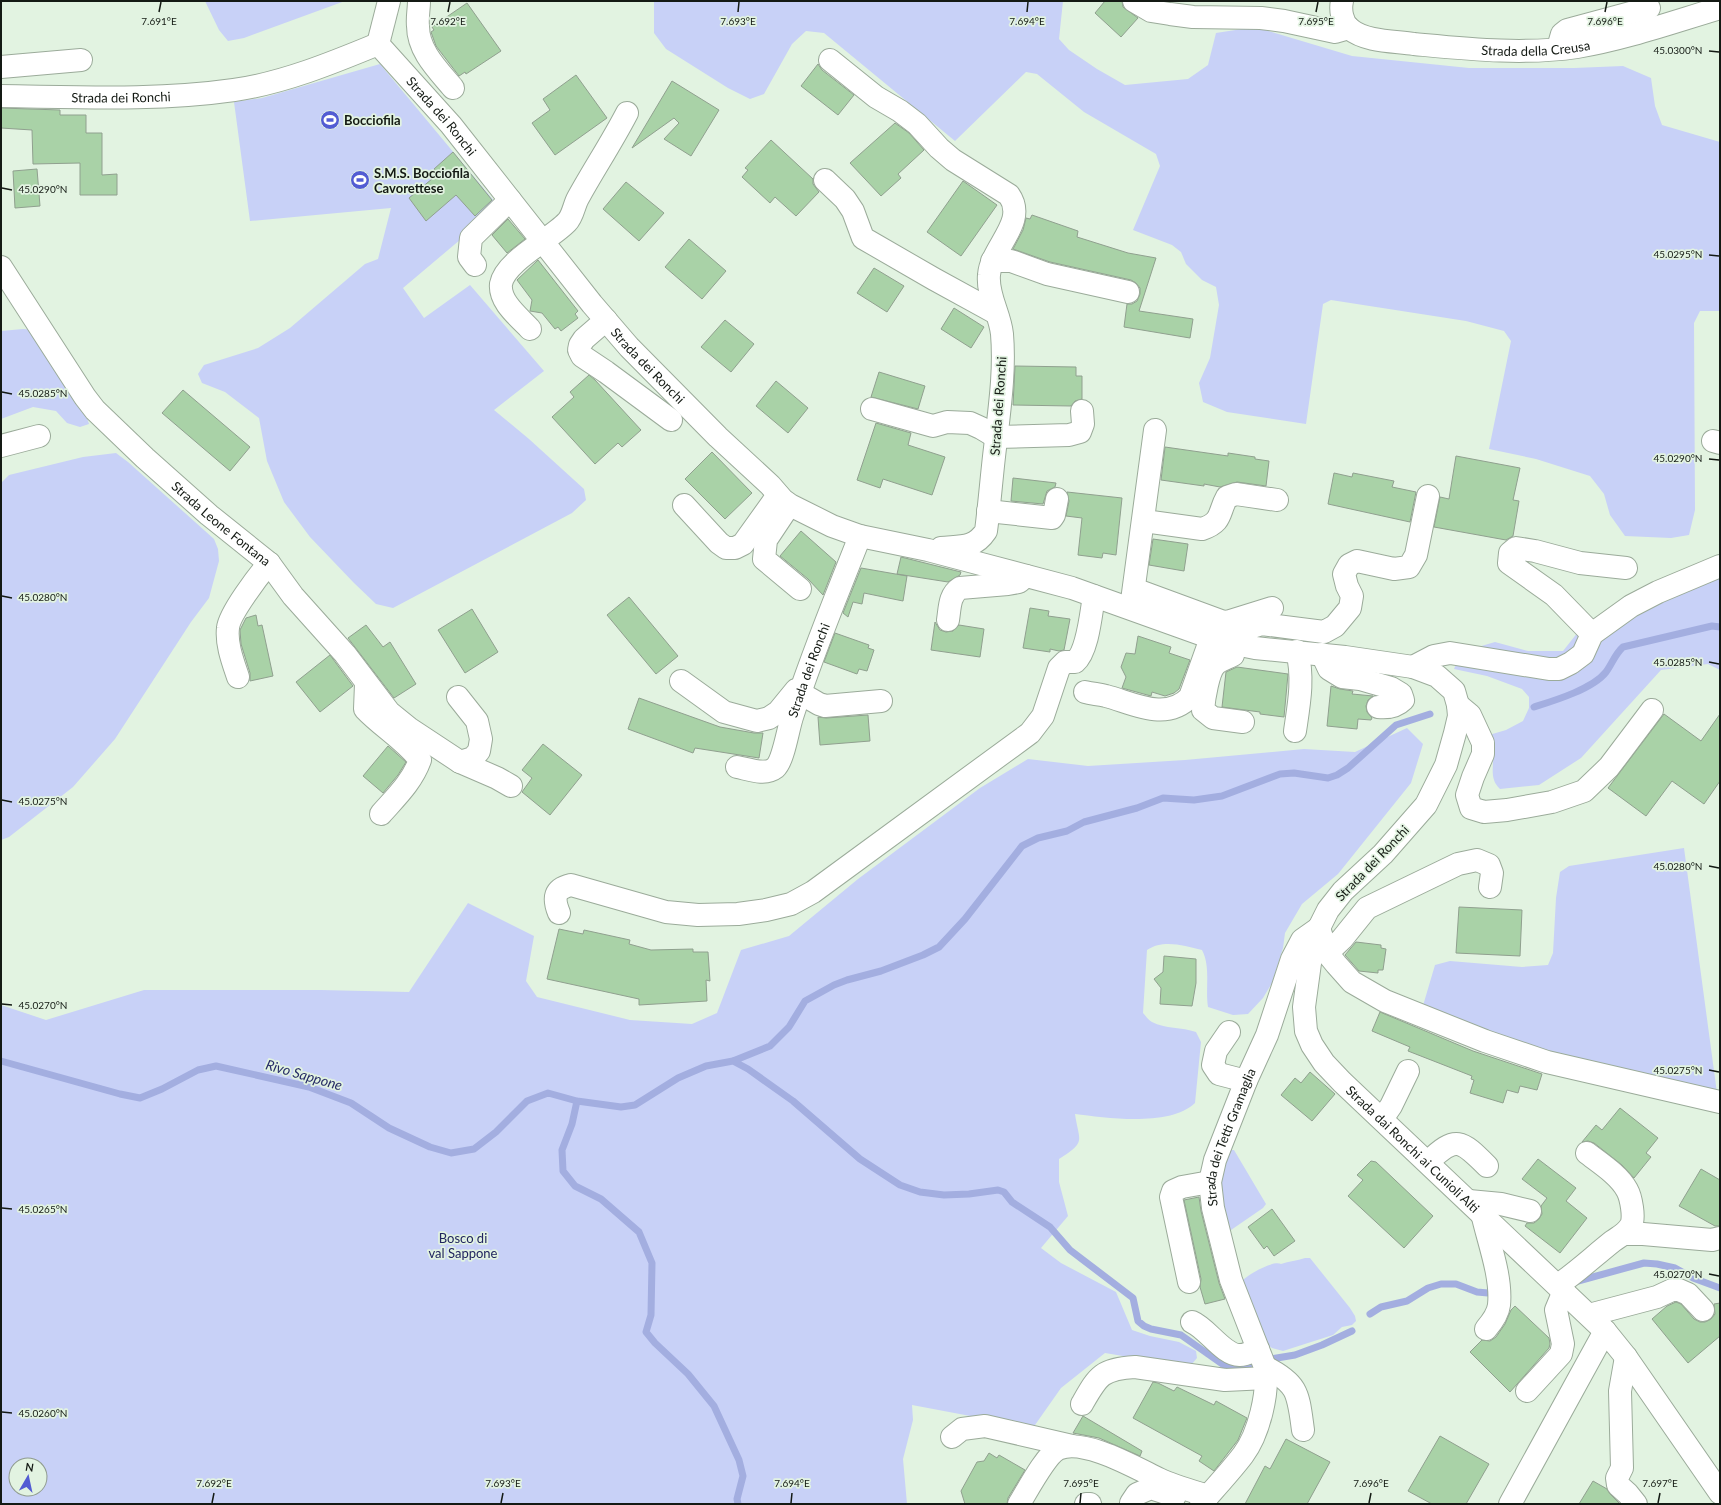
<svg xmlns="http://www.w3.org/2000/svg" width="1721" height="1505" viewBox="0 0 1721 1505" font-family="Lato,sans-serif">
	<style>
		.green { fill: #c8d1f7; fill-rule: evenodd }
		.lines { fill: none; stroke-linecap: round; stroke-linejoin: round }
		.stream { stroke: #a3aee0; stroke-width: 7 }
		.building { fill: #a9d2a7; stroke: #90a08f }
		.minor-casing { stroke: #9bab9a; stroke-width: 24 }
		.minor { stroke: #fff; stroke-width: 22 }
		.ticks { fill: none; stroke: #141a14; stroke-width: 1.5 }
		.labels { text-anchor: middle; stroke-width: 3.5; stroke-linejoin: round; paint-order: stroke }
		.street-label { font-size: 13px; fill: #141a14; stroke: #e2f3e1 }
		.poi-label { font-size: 13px; font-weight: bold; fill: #141a14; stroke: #e2f3e1; text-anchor: start }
		.park-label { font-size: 13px; fill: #212560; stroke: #e2f3e1 }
		.water-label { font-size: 14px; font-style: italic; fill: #262b66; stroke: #e2f3e1 }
		.ticks-label { font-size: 10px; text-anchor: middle; fill: #141a14; stroke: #e2f3e1; stroke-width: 3.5; stroke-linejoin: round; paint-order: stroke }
	</style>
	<rect width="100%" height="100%" fill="#e2f3e1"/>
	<path class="green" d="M205,1H345L244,38L228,41L219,30Z
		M654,1H1063L1059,39L1069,50L1097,69L1125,85L1188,79L1208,65L1216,33L1255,27L1352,56L1469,68H1574L1623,66L1651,78L1655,106L1662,125L1720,142V311H1700L1694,323L1695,510L1689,535L1671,538L1625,536L1610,515L1604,494L1590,476L1536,459L1489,449L1511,341L1504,331L1466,321L1331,300L1323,304L1306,424L1227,412L1203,402L1199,383L1210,358L1219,305L1216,287L1202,280L1186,264L1181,252L1172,245L1133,230L1160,166L1156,154L1084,112L1037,74L1026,72L955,141L824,33L806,31L792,44L764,94L750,99L728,88L666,49L654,33Z
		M380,64L499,207L403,288L424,318L470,285L544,371L494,410L529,439L584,489L586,500L572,513L393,608L376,604L354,583L310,537L284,502L267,461L259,418L225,392L202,383L198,374L204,365L258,348L290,328L365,264L378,259L391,208L250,221L234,102L262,98Z
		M23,329L37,330L86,415L89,424L80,427L67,423L56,411L33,407L1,419V331Z
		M116,453L128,462L214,539L218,549L219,561L209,598L191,622L115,739L73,787L9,837L1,840V483L9,475L83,457Z
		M1720,577V670L1708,664L1661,670L1581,758L1539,785L1500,789C1489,779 1494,767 1493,754C1493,747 1490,741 1489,735L1506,730L1523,721L1529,708V697L1522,689L1487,676L1454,669L1461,652L1495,642L1528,651H1563L1582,627Z
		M1407,728L1423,744L1411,783L1338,874L1302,904L1285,933L1283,948L1272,983L1263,998L1248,1014L1233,1015L1208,1007C1205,988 1211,967 1202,950C1184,946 1164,939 1147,950L1143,1013C1146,1016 1148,1020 1152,1022C1165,1029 1182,1027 1196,1032L1201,1042L1195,1103C1170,1127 1107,1118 1075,1114C1079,1142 1087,1141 1059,1159V1182L1068,1216L1041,1248L1061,1263L1116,1292L1132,1330L1150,1336L1179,1342L1196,1351L1197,1358L1191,1365L1135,1358L1105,1353L1061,1388L1035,1425L1023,1426L912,1405L913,1420L903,1459L907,1504H1V1005L46,1020L144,990H321L409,992L468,903L534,936L526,981L537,997L630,1020L692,1024L717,1013L741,950L789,936L858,879L980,788L1028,759L1088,766L1185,760L1304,749L1355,752ZM16,1465H40V1489H16Z
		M1684,848L1717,1093L1602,1070L1422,1009L1435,965L1450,961L1522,967L1548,965L1553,953L1556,898L1560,872L1569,866Z
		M1229,1150H1234L1266,1204L1263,1208L1231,1230L1226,1229L1220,1170Z
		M1305,1258H1310L1350,1308L1355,1316L1356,1321L1352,1325L1342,1327L1333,1335L1283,1351L1272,1348L1265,1343L1239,1284C1245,1276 1272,1260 1281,1264C1289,1261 1297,1261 1305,1258Z"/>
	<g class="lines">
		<path class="stream" d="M1534,707C1553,701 1593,689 1606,672C1612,664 1615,654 1623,647L1712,626L1720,627
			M1,1061L120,1094L140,1098L162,1089L198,1070L216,1066L309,1087L351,1103L389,1128L430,1147L451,1153L474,1149L496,1132L527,1101L548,1093L577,1101L621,1107L635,1105L678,1078L706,1066L733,1061L770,1046L789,1027L805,1001L834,985L847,980L881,971L923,955L939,947L965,919L1022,846L1038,838L1067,831L1084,822L1137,808L1163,798L1194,800L1222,796L1280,774L1294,773L1328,778L1337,775L1348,768L1396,725L1430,714
			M733,1061L748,1069L793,1101L860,1159L900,1185L920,1192L944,1195L969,1194L998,1190L1004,1192L1012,1202L1050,1227L1070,1250L1133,1298L1138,1321L1144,1326L1151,1329L1181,1335L1225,1366C1237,1370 1242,1366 1253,1363
			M577,1101L572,1124L562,1150L563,1171L575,1186L601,1199L639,1232L652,1263L651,1315L646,1332L655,1343L688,1374L714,1406L739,1460L743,1476L737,1499L738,1504
			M1578,1281L1644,1263L1657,1264L1675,1268L1693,1278L1720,1288
			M1370,1314L1381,1307L1407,1301L1428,1288L1441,1284H1456L1477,1292L1488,1293
			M1265,1360L1295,1355L1322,1345L1352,1331"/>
	</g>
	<path class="building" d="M1105,1H1122L1123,7L1138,18L1121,37L1095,13Z
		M467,3L501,51L466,74L465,72L459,76L436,46L431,32L434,30L432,27Z
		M818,64L822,70L854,95L838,115L801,86Z
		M576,75L607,118L555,155L532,123L550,110L543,99Z
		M672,81L719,110L691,156L664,139L679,123L674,118L632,148Z
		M1,108L60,110V115H86V133H102V175L117,174V195H80V163L33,164L32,130L1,128Z
		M895,123L909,133L924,150L898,174L901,178L881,196L850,163Z
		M771,140L813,179V184L819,192L796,216L775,197L770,203L742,177L748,170L745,168Z
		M453,152L492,200L475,216L456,195L426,221L409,198L438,174L434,169Z
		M37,169L40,206L15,208L13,171Z
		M963,181L997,205L961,256L927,232Z
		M626,182L664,213L639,241L603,209Z
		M1032,215L1078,231L1077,237L1128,253L1156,258L1139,311L1193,319L1190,338L1124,327L1127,304H1132L1137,301L1140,294V288L1136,283L1131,280L1050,262L1013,249L1023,230L1026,218L1030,219Z
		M508,219L525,239L507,253L492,235Z
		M689,239L726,271L702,299L665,267Z
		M538,260L578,311L575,314L578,318L561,331L558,327L555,329L542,313L530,311L532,300L517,280Z
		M874,268L904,286L887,312L857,293Z
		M954,308L984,327L971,348L941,329Z
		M725,320L754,344L731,372L701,347Z
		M1015,366L1076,367V376H1082V399L1075,401L1071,406L1013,405Z
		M879,372L925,386L918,409L871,397Z
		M589,375L595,380L641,430L622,447L618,443L595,464L552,417L574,397L570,392Z
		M776,381L808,408L788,433L756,406Z
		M183,390L250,447L230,471L162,413Z
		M876,423L911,433L908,445L945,457L932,495L883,479L880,488L857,480Z
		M1165,447L1228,456V453L1255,457V459L1269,461L1266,486L1237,482L1220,487L1204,484V486L1161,480Z
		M712,452L752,493L725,519L685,479Z
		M1456,456L1520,468L1513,500L1519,501L1513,536L1506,540L1434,527L1440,497L1449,499Z
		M1334,473L1352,477L1353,473L1394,481L1392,487L1416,492L1410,522L1328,504Z
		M1013,478L1056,483L1055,487L1047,491L1043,504L1011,501Z
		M1067,492L1122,498L1116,555L1103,553L1102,558L1078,555L1082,518L1066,516L1069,501Z
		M801,531L836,562L823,595L808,579L780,556Z
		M1153,539L1188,544L1184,571L1149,565Z
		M901,557L961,572L960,575L948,582L897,574Z
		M861,568L907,576L903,601L864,593L862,604L853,602L848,617L843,613Z
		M629,597L678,656L656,674L607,615Z
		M1030,608L1049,611L1048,616L1070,619L1064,650L1059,651L1050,649V652L1023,648Z
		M472,609L498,652L465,673L438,630Z
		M256,615L258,626L262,625L273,676L250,681V673L241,644L240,630L246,618Z
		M935,622L940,630L946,632L953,631L959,625L984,629L980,657L931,650Z
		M366,625L383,647L390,642L416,684L394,698L348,638Z
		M835,633L869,645L868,648L874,650L867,671L859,669L857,674L824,662Z
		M1138,636L1171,647L1169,653L1190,660L1179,689L1174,693L1165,696L1152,692L1151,696L1122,688L1126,677L1121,667L1126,653L1135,654Z
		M330,655L353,686L320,712L296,682Z
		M1237,667L1288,674L1284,717L1260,714V712L1222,707L1226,672Z
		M1331,686L1340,689L1353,691L1352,694L1373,696L1368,700L1366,706L1367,712L1372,718L1371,720L1358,719L1357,729L1327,726Z
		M639,698L720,727L754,733H763L759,758L695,748L693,753L628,729Z
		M1664,714L1701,741L1720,714V781L1704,804L1672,781L1646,816L1608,788Z
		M868,715L870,741L820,745L818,717L826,718Z
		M543,744L582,775L550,815L522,792L532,778L522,770Z
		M388,746L406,762L398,775L383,793L363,776Z
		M1459,907L1522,910L1520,956L1456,953Z
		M559,929L583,934L584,930L630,940L629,944L651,950L693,949V952H708L710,981L706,980L707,1001L639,1005V999L547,979Z
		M1356,942L1381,945V948L1386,949L1383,970H1378V973L1359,971L1345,955Z
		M1164,956L1196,959V983L1192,1006L1160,1004L1161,988L1154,979L1163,972Z
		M1380,1012L1473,1051L1542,1074L1537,1090L1520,1086L1518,1093L1507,1090L1503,1103L1470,1093L1474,1080L1471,1079L1472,1076L1408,1051L1410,1047L1372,1031Z
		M1310,1072L1335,1094L1312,1121L1281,1095L1295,1078L1301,1083Z
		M1620,1108L1658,1138L1646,1153L1651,1157L1634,1178L1622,1165L1594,1143L1588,1141L1582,1142L1596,1125L1602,1130Z
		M1538,1159L1576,1188L1566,1201L1587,1218L1560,1253L1525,1226L1527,1223H1534L1539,1219L1542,1214L1541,1206L1547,1198L1522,1179Z
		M1371,1161L1376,1162L1433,1216L1404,1248L1348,1196L1363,1180L1357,1175Z
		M1701,1169L1720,1180V1226H1715L1679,1206Z
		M1199,1197L1201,1211L1219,1283L1225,1299L1205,1304L1200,1287L1201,1279L1184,1200Z
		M1272,1209L1295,1241L1274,1256L1267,1246L1264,1249L1248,1227Z
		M1676,1302L1681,1304L1694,1319L1700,1322H1705L1711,1319L1715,1314L1714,1304L1720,1303V1336L1688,1363L1652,1319L1667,1306Z
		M1515,1306L1549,1338L1550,1344L1549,1348L1510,1392L1470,1352L1482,1340L1490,1341L1496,1337L1505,1324L1511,1310Z
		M1153,1382L1158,1383L1174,1391L1177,1387L1214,1405L1216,1401L1247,1418L1238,1440L1214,1471L1199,1461L1202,1456L1133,1418Z
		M1083,1416L1142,1451L1140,1456L1099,1438L1073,1433Z
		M1440,1436L1489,1464L1466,1504H1432L1408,1491Z
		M1286,1439L1330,1462L1307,1504H1245L1265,1466L1270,1469Z
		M989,1453L997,1458L999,1455L1025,1470L1008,1498L1007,1504H965L961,1491L977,1462L984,1461Z
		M1593,1481L1607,1489L1610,1494L1620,1504H1579Z"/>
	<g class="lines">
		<defs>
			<g id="minor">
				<path d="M419,1C419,9 417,18 418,26C418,51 438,70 453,88"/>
				<path d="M1134,1L1151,11L1170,14L1193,17L1261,18L1284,21L1335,32L1349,28"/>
				<path id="s1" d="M1342,1C1340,10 1342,23 1350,29C1366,42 1394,41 1414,44C1468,49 1523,55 1577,47C1625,39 1673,22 1720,8"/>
				<path d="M378,44L389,1"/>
				<path d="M1558,48L1562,34L1567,30L1649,8"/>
				<path d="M830,60L876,97L900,111L917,124L939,148L953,160L1009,195C1028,222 991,247 989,275C987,295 1000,314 1002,334C1005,369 1000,405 996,440C992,470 990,501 986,531C974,549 961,546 941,548"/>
				<path d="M1,67L81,60"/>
				<path id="s2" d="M1,96C78,97 157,101 234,90C283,83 332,63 378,44L451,125L592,304L629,347L718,437L770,485L783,500L790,505L832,526L860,536L928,550L1072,588L1220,641L1255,648L1345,657L1413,667L1437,676L1454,691L1458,705L1459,716L1455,733L1446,765L1426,805L1383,854L1343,891L1328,910L1319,928L1310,963L1304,1007L1306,1031L1312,1045L1324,1063L1342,1082L1605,1331L1626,1357L1720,1493"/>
				<path d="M825,180L845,199L853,211L863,238L934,279L996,313"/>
				<path d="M992,261H1011L1047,274L1128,292"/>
				<path d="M475,265L469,257L471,238L510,200"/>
				<path id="s3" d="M1,267L85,397L95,410L145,458L209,515L269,563L293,596L345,654L389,712L410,729L460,762L497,778L511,786"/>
				<path d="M606,320L584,339L580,345L579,350L582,356L606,372L671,420"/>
				<path d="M530,329C519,317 499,302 501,284C505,261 551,239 567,222C573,216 574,205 578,198C594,169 612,142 627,113"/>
				<path d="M872,409L933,426L947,422L970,423L981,428L996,437L1069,435L1080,432L1083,424L1082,411"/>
				<path d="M1713,441L1720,443"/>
				<path d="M1,446L39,436"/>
				<path d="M684,505L719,543L726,548H735L743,544L778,495"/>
				<path d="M786,510L766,540L764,559L800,589"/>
				<path d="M988,511L1052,518L1054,515L1057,499"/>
				<path d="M1144,521L1202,529C1223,522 1218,513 1227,497L1236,494L1277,500"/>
				<path d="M1134,589L1221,621L1227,622L1272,608"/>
				<path d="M1131,608L1155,430"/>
				<path d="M948,620C950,608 949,595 960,588L1008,584L1019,582L1026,576"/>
				<path d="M1592,634L1554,595L1509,563L1510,553L1516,548L1535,551L1580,563L1626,568"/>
				<path d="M1220,641L1236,632L1262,624L1324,632L1335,626L1350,608L1352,596L1347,586L1344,574L1349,565L1357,561L1394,569L1409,567L1416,555L1428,496"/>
				<path d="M1235,645L1233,655C1228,658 1220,660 1216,664C1208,671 1204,699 1203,710L1213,718L1243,722"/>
				<path d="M1322,654L1329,669L1342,677L1360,679L1391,688L1401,694L1403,700C1396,707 1387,708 1378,707"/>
				<path d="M1413,667L1434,656L1450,653L1549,669H1559L1571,663L1583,654L1592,634L1631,606L1658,592L1720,566"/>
				<path d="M238,677C233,662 226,644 228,628C229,614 259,575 269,563"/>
				<path d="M681,681L724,712L757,721L769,718L778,712L796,690"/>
				<path d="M366,684L365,709C382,727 405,740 420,760C412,782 396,797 381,814"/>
				<path d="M1085,692C1092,694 1099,694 1106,696C1133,703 1166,722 1190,697L1211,638"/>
				<path d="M800,693L819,704L825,706L881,701"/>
				<path d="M458,697L477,721L481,739L479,751L473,758L460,762"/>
				<path d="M1458,705L1470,715L1483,743V754L1473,777L1467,795L1471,808L1484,812L1507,810L1552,802L1584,791L1609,767L1652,710"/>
				<path d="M1295,731C1299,704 1304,678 1297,651"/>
				<path id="s4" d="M737,767C748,769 765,776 775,768C784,760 788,727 793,714C812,654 837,595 860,536"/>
				<path d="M559,913C553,898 554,889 571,885L666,912L698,915L738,914L766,910L791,904L813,892L1030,733L1043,716L1059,668L1065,662H1075C1088,651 1091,613 1094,596"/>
				<path d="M1319,928L1327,953L1336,964L1352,982L1385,1001L1485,1041L1547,1062L1720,1102"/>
				<path d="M1327,953L1342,939L1367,908L1458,864L1477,860L1489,865L1492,873L1490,887"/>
				<path d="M1229,1032L1216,1051L1213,1065L1219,1074L1246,1081"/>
				<path d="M1382,1119L1391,1106L1408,1071"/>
				<path d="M1428,1162C1456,1135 1461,1140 1487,1166"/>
				<path d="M1469,1201L1501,1204L1530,1211"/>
				<path d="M1482,1213C1488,1241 1502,1276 1499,1305C1498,1314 1492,1322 1486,1329"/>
				<path d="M1625,1234H1643L1712,1240L1720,1238"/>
				<path d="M1189,1282L1171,1197L1173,1191L1182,1187L1210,1182"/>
				<path d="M1558,1285C1577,1272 1594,1256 1613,1241C1620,1236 1627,1233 1631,1225C1635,1218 1631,1197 1627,1190C1619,1175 1600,1163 1587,1153"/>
				<path d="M1589,1315L1657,1297L1672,1290H1679L1688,1294L1703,1310"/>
				<path d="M1192,1322C1207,1328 1224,1356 1240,1355C1246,1355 1253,1351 1258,1349"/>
				<path d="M1626,1357L1620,1391L1622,1468L1617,1478L1618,1485L1628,1494L1636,1504"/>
				<path d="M1265,1367C1299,1384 1298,1394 1303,1430"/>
				<path d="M1527,1391L1561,1354L1563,1344L1556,1310L1564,1291"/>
				<path d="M1082,1404C1098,1376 1101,1369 1135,1367L1225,1380L1267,1378"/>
				<path d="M952,1437L962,1429L985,1426L1072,1446"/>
				<path d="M1131,1503L1137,1494L1151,1488L1175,1496"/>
				<path d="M1019,1504C1027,1491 1046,1455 1058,1449C1083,1437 1136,1468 1159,1479C1174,1486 1192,1491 1208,1496"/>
				<path d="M1086,1504H1090"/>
				<path id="s5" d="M1201,1504C1215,1488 1230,1472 1243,1455C1259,1434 1269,1392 1265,1367L1231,1280L1213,1208L1210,1182L1215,1160L1246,1081L1267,1035L1292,959L1302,940L1319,928"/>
				<path d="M1510,1504L1605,1331"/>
			</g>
		</defs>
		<use href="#minor" class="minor-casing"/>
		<use href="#minor" class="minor"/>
	</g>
	<path class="ticks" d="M159,12L161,2M448,12L450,2M738,12L739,2M1027,12L1028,2M1316,12L1318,2M1605,12L1607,2M1709,51L1719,52M2,188L12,190M1709,255L1719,256M2,392L12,394M1709,459L1719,460M2,596L12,598M1709,662L1719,664M2,800L12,802M1709,866L1719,868M2,1004L12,1005M1709,1070L1719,1072M2,1208L12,1209M1709,1274L1719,1276M2,1412L12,1413M212,1503L214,1493M501,1503L503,1493M791,1503L792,1493M1080,1503L1081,1493M1369,1503L1371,1493M1658,1503L1660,1493"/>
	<defs>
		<symbol id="stadium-disc" viewBox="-11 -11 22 22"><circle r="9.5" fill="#535cd3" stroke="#e2f3e1"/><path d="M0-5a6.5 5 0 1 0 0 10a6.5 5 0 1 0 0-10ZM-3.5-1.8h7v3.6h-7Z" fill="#fff"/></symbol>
	</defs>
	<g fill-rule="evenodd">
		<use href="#stadium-disc" x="319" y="109" width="22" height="22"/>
		<use href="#stadium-disc" x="349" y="169" width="22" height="22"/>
	</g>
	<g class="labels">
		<g class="street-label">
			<text dy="5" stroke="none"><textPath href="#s1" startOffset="219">Strada della Creusa</textPath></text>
			<text dy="5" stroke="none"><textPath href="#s2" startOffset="120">Strada dei Ronchi</textPath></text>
			<text dy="5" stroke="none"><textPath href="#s2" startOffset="481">Strada dei Ronchi</textPath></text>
			<text dy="5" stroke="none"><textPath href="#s2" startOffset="805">Strada dei Ronchi</textPath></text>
			<text transform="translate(998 406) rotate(-86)" y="5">Strada dei Ronchi</text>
			<text dy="5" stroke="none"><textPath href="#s3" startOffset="341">Strada Leone Fontana</textPath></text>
			<text dy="5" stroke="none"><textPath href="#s4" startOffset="143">Strada dei Ronchi</textPath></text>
			<text transform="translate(1372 863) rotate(-46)" y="5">Strada dei Ronchi</text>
			<text dy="5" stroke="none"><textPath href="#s5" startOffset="399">Strada dei Tetti Gramaglia</textPath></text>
			<text dy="5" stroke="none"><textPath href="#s2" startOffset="2250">Strada dai Ronchi ai Cunioli Alti</textPath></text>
		</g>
		<g class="poi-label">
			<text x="344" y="125">Bocciofila</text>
			<text x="374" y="178">S.M.S. Bocciofila<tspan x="374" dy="15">Cavorettese</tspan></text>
		</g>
		<g class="park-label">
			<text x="463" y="1243">Bosco di<tspan x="463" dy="15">val Sappone</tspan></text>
		</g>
		<g class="water-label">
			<text transform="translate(304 1075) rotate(16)" y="5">Rivo Sappone</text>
		</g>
	</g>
	<g class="ticks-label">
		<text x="159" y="25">7.691°E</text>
		<text x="448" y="25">7.692°E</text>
		<text x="738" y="25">7.693°E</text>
		<text x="1027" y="25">7.694°E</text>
		<text x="1316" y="25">7.695°E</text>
		<text x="1605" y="25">7.696°E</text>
		<text x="1678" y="54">45.0300°N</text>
		<text x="43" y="193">45.0290°N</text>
		<text x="1678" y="258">45.0295°N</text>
		<text x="43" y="397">45.0285°N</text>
		<text x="1678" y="462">45.0290°N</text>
		<text x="43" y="601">45.0280°N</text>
		<text x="1678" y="666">45.0285°N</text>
		<text x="43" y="805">45.0275°N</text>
		<text x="1678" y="870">45.0280°N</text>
		<text x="43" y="1009">45.0270°N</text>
		<text x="1678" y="1074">45.0275°N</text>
		<text x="43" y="1213">45.0265°N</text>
		<text x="1678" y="1278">45.0270°N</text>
		<text x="43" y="1417">45.0260°N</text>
		<text x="214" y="1487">7.692°E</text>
		<text x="503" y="1487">7.693°E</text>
		<text x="792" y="1487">7.694°E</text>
		<text x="1081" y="1487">7.695°E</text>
		<text x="1371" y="1487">7.696°E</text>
		<text x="1660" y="1487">7.697°E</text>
	</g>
	<rect width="1721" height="1505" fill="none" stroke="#141a14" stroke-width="4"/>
	<g transform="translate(28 1477) rotate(9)"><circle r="19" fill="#e2f3e1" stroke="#909c8f"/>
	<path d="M0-3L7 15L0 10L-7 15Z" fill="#535cd3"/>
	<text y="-6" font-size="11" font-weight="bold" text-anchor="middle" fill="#141a14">N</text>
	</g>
</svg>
